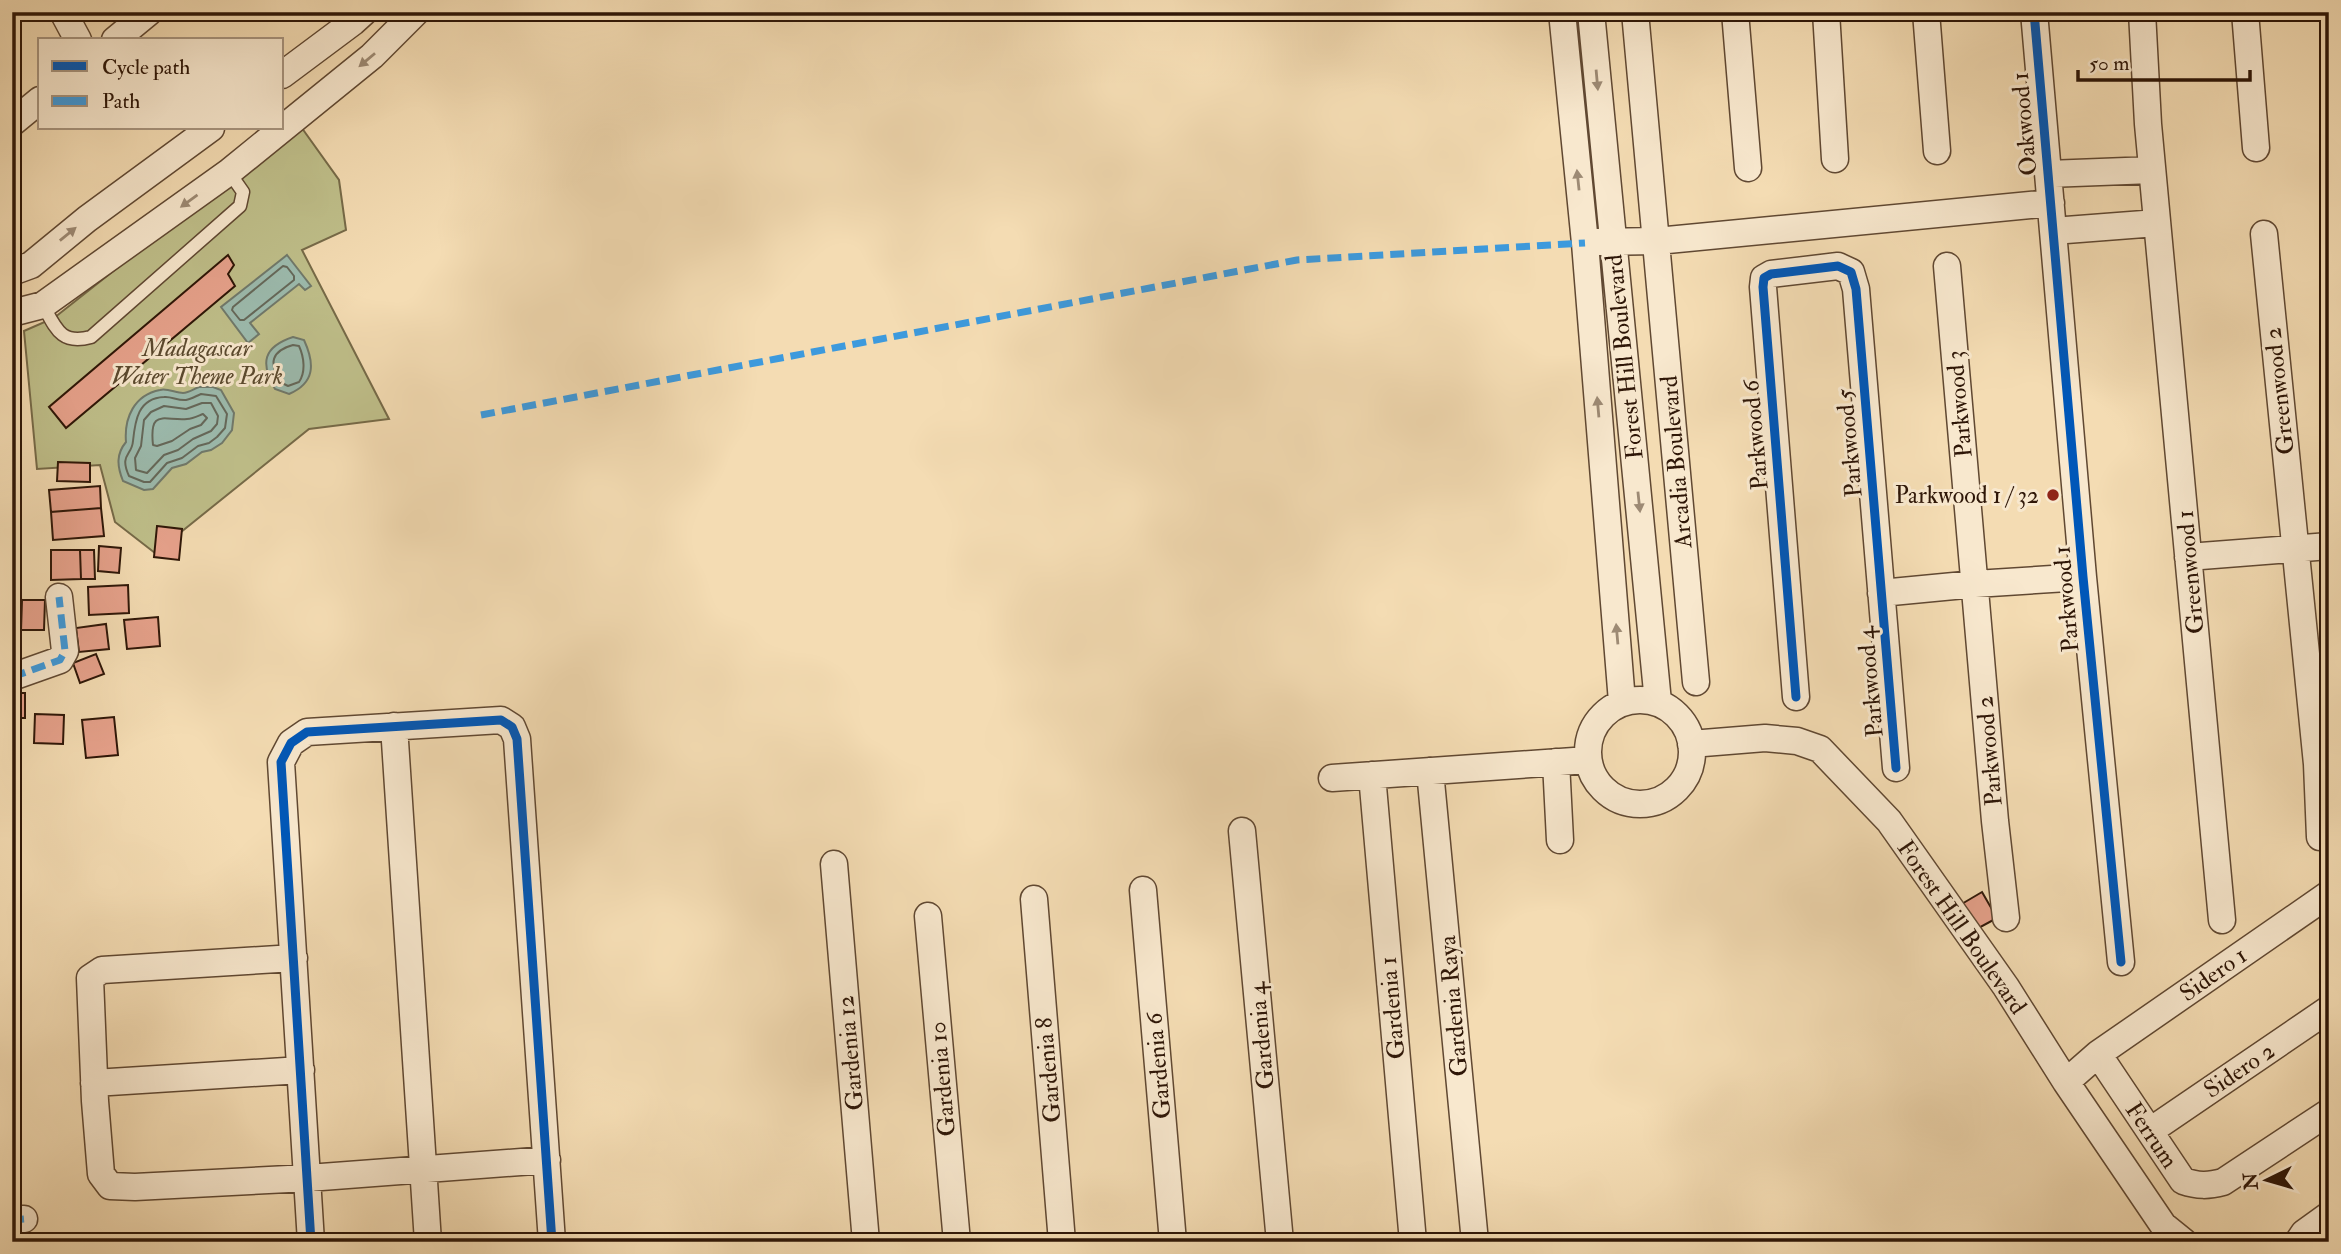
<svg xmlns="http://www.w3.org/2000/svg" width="2341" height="1254" viewBox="0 0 2341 1254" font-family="'IM FELL Double Pica',serif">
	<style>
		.green { fill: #bfbf8a; stroke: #766a48; stroke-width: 2 }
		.water { fill: #9cbbae; stroke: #70796b; stroke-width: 2 }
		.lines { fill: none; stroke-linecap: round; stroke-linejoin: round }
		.shore { stroke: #65685a; stroke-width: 2 }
		.building { fill: #e7a28c; stroke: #2e1607; stroke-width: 2 }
		.service-casing { stroke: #604832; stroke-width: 15 }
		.minor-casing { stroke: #604832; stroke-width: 29 }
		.service { stroke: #f8e8ce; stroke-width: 12 }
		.minor { stroke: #f8e8ce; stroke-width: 26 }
		.quiet { stroke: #3d9add; stroke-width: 7; stroke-dasharray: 14 7; stroke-linecap: butt }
		.cycleway-casing { stroke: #f8e8ce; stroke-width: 13 }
		.cycleway { stroke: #0057b8; stroke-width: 9 }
		.oneway { fill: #9d8a74 }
		.poi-dot { fill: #8f2418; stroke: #f8e8ce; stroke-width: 2.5 }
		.labels { text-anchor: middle; stroke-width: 6; stroke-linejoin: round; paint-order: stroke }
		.street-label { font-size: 24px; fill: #2e1607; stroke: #f8e8ce }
		.park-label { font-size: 24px; font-style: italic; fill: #5a492e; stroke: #f8e8ce }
		.poi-label { font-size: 24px; fill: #2e1607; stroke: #f8e8ce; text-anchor: end }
	</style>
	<rect width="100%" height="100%" fill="#f4dcb3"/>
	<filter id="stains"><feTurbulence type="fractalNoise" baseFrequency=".00286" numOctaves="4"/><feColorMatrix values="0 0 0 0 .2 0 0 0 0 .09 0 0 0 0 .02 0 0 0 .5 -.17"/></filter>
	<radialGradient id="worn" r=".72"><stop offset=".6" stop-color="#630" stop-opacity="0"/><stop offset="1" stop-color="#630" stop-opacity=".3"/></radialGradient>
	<path class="green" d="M299,124L339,180L346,230L302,250L389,419L309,429L155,553L115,522L100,465L37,469L24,331L54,318Z"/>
	<path class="water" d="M287,255L311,286L305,290L299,284L250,323L259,334L248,343L221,307Z
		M293,337L304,340C315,364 315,383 289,394L275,389C260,363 263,347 293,337Z
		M199,387H213L221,390L234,413L232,430L222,443L211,450L202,452L186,464L172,468L153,489L144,490L123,481C117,466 116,454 126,442C124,418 134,395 160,390C167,388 176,393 183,393C188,393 194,389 199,387Z"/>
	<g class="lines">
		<path class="shore" d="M283,266L287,267L294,276V280L244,320H240L232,310L233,307Z
			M293,345L299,346C304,357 306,372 299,382L288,386L280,382C269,363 271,351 293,345Z
			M201,394L216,396L227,414L225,428L217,437L209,443L198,446L182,458L167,463L150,482H144L129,476C119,454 132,456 133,441C135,421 138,398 164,397C171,396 178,401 186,400C191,399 196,396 201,394Z
			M202,403H211L218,416L217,424L211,431L193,439L178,450L164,455L147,473L136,470L135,458L141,446L144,420L151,412L164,406L186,409Z
			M203,414L207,418L201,425L190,429L172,441L157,446L153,445C149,408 164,421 187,419C193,419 198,416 203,414Z"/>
	</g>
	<path class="building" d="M228,255L234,265L228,274L235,286L66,428L49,407Z
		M58,462L90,463V482L57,481Z
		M100,486L101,508L51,512L49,490Z
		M101,508L104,536L53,540L51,512Z
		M157,526L182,529L179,560L154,557Z
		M99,546L121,548L119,573L98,571Z
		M51,550H80L81,579L51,580Z
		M80,550H94L95,579H81Z
		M128,585L129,613L89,615L88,587Z
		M12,599L22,600L18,639H12Z
		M22,600H45L44,630H21Z
		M158,617L160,646L127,649L124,620Z
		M106,624L109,649L79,652L76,628Z
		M96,654L104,674L80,683L73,663Z
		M12,693H25V718H12Z
		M35,714L64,715L63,744L34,743Z
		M114,717L118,755L86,758L82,720Z
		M1982,892L1997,918L1975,930L1960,905Z"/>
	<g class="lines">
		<defs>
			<path id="service" d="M43,305C56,329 61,345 91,337L240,206L243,192L229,172"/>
			<path id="minor" d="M63,12L78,40
				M1562,12L1585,243L1622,702
				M1591,12L1658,702
				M1635,12L1696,682
				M1735,12L1748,168
				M1826,12L1835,159
				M1926,12L1937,151
				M2034,12L2083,577L2121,962
				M2142,12L2148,124L2222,920
				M2245,12L2256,148
				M115,40L149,12
				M282,75L353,22L364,12
				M12,123L40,100
				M2048,174L2152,170
				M2053,231L2157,223
				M2264,234L2317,764L2320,837
				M1596,242L1657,241L2051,203
				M1947,266L1995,821L2006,918
				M12,272L31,265L87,219L211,128
				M12,313L43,305L229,172L372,56L416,12
				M2188,557L2329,546
				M1881,593L1975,584L2083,577
				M12,677L60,660L65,651L59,597
				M1796,697L1763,287L1764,278L1771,274L1838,266L1851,272L1856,289L1896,768
				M1588 752a52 52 0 1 1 104 0a52 52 0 1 1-104 0Z
				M394,726L428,1242
				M1691,744L1765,738L1797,741L1820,749L1889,821L2006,987L2066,1082L2163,1225L2184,1242
				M1556,762L1560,840
				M1430,771L1475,1242
				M1372,775L1413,1242
				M1332,778L1588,760
				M1242,831L1280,1242
				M834,864L866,1242
				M1143,890L1173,1242
				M1034,899L1062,1242
				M928,916L957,1242
				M294,958L102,970L90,978L95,1101L101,1174L110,1186L135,1187L308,1178L547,1160
				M2098,1054L2183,1181C2198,1186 2208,1186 2223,1182L2329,1112
				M2066,1082L2098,1054L2329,894
				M94,1083L301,1070
				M2150,1131L2329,1009
				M12,1220L24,1219
				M311,1242L281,762L291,743L307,732L501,720L512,727L517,739L552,1242
				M2298,1242L2304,1233L2329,1215"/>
		</defs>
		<use href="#service" class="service-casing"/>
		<use href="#minor" class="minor-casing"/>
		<use href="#service" class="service"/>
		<use href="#minor" class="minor"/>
		<path class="quiet" d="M481,415L1297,260L1585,243
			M12,677L60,660L65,651L59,597
			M12,1220L24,1219"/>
		<defs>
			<path id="cycleway" d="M2034,12L2083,577L2121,962
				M1796,697L1763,287L1764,278L1771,274L1838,266L1851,272L1856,289L1896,768
				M311,1242L281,762L291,743L307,732L501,720L512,727L517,739L552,1242"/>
		</defs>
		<use href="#cycleway" class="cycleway-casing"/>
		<use href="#cycleway" class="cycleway"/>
	</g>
	<defs><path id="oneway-solid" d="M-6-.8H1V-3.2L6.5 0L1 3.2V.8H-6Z" transform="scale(1.75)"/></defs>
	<g class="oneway">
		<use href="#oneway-solid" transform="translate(367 60) rotate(140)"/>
		<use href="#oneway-solid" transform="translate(1597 80) rotate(85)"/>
		<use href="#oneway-solid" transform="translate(1578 180) rotate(-96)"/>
		<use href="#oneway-solid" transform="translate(189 201) rotate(144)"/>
		<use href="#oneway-solid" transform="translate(68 234) rotate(-39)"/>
		<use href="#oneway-solid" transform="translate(1598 407) rotate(-95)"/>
		<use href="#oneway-solid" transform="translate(1639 502) rotate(84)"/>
		<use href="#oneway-solid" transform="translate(1617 634) rotate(-95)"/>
	</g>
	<circle class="poi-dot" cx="2053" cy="495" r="7"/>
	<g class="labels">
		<g class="street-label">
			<text transform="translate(2024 124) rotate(-95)" y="8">Oakwood 1</text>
			<text transform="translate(1624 357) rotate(-96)" y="8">Forest Hill Boulevard</text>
			<text transform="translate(2279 391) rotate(-96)" y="8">Greenwood 2</text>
			<text transform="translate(1959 404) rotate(-95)" y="8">Parkwood 3</text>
			<text transform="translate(1755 435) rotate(-95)" y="8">Parkwood 6</text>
			<text transform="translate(1849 443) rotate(-95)" y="8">Parkwood 5</text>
			<text transform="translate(1676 462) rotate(-95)" y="8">Arcadia Boulevard</text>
			<text transform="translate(2190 572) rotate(-95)" y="8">Greenwood 1</text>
			<text transform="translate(2066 599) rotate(-95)" y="8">Parkwood 1</text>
			<text transform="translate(1870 682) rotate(-95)" y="8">Parkwood 4</text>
			<text transform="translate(1989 751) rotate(-95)" y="8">Parkwood 2</text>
			<text transform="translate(1962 927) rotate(55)" y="8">Forest Hill Boulevard</text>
			<text transform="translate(2213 974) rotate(-35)" y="8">Sidero 1</text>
			<text transform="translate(1453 1006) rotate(-95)" y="8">Gardenia Raya</text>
			<text transform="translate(1392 1008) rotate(-95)" y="8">Gardenia 1</text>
			<text transform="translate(1261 1036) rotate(-95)" y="8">Gardenia 4</text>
			<text transform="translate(850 1053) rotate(-95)" y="8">Gardenia 12</text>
			<text transform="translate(1158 1066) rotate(-95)" y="8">Gardenia 6</text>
			<text transform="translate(1048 1070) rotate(-95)" y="8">Gardenia 8</text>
			<text transform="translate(2239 1070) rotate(-34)" y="8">Sidero 2</text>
			<text transform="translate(942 1079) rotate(-95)" y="8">Gardenia 10</text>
			<text transform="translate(2152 1135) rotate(56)" y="8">Ferrum</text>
		</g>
		<g class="park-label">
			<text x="197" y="356">Madagascar<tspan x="197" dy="28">Water Theme Park</tspan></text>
		</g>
		<g class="poi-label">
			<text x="2039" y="503">Parkwood 1 / 32</text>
		</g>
	</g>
	<rect width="2341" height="1254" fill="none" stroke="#f4dcb3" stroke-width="42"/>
	<rect x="14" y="14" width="2313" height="1226" fill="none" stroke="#2e1607" stroke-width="3.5"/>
	<rect x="21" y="21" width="2299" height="1212" fill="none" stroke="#2e1607" stroke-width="2"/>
	<rect x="38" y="38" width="245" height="91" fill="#f8e8ce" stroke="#a7947e" stroke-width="2"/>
	<rect x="52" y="61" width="35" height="10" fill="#0057b8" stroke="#a7947e" stroke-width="2"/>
	<text x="102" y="74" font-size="21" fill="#2e1607">Cycle path</text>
	<rect x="52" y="96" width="35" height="10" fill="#3d9add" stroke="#a7947e" stroke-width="2"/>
	<text x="102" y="108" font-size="21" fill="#2e1607">Path</text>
	<g transform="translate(2267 1180) rotate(265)" stroke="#f8e8ce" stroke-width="5" paint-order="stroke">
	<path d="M0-5L12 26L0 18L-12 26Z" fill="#2e1607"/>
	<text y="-10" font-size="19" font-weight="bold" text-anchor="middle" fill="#2e1607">N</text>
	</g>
	<path d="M2078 70v10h172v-10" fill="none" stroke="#2e1607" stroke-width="3.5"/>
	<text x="2089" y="70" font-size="21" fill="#2e1607" stroke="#f8e8ce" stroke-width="5" paint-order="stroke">50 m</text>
	<rect width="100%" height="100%" filter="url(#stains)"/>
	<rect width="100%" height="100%" fill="url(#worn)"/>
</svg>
